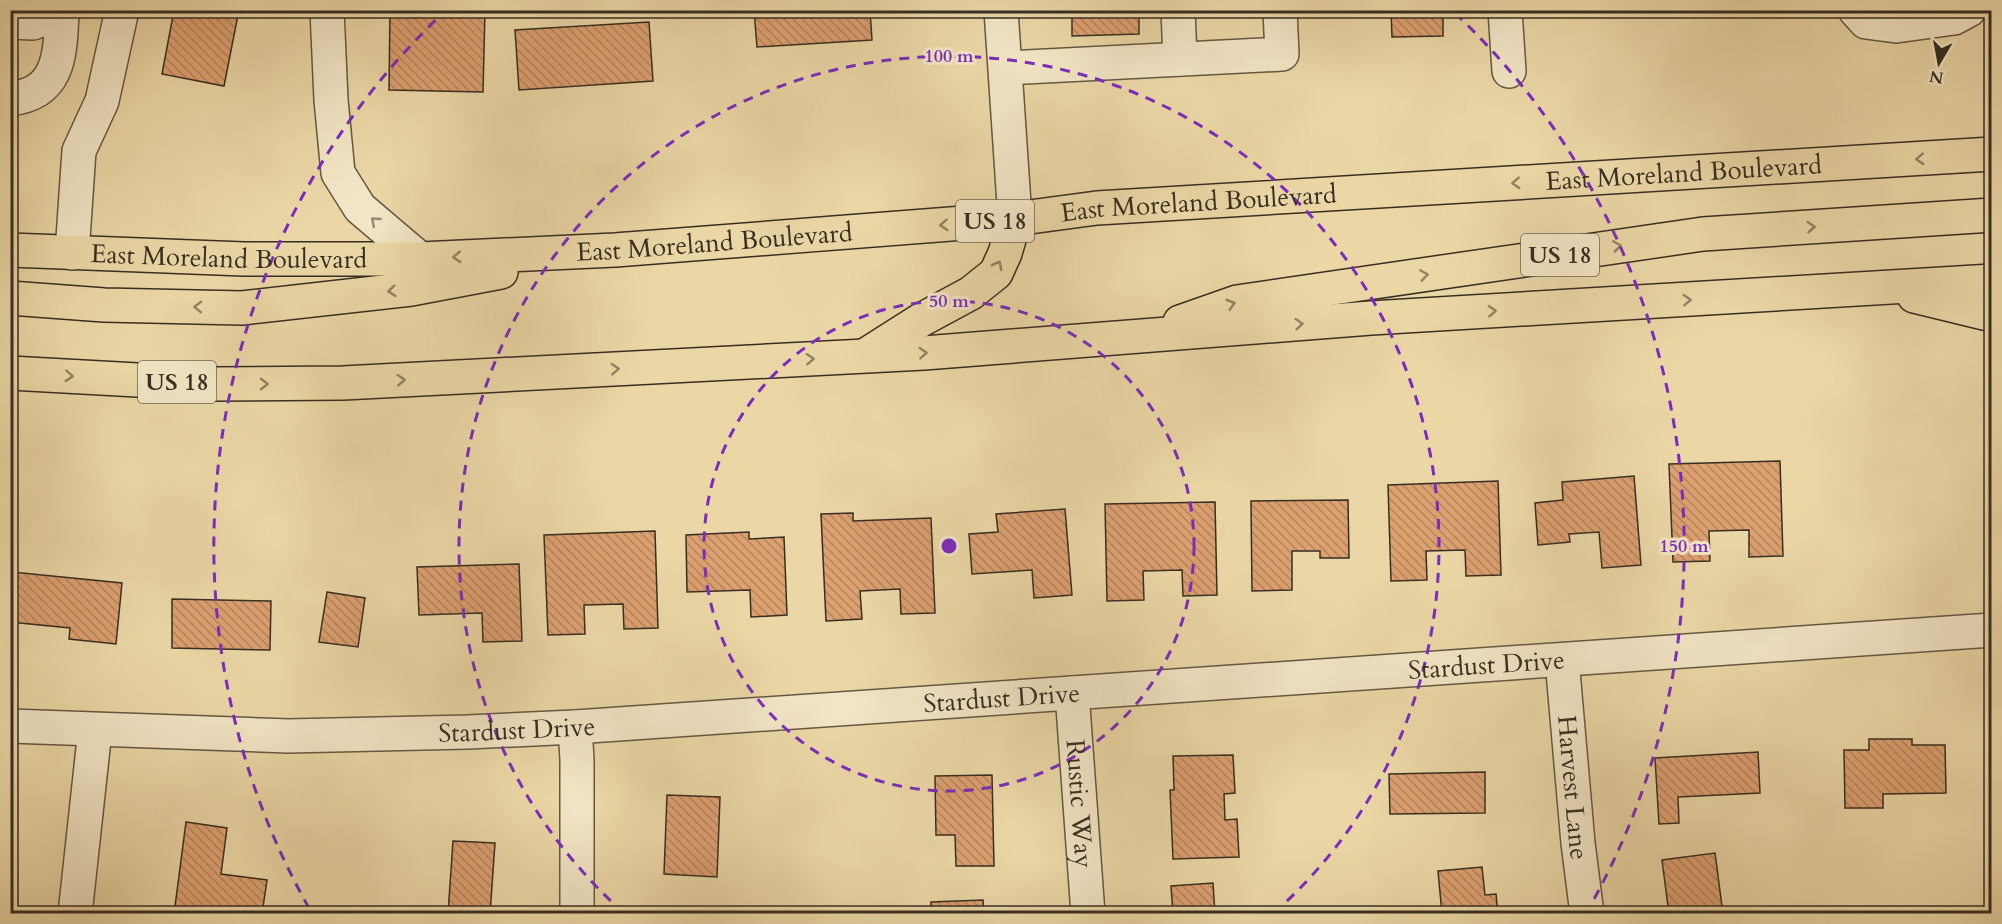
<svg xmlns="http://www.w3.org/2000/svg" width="2002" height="924" viewBox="0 0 2002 924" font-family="Cardo,serif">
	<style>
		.building { fill: url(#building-back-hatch); stroke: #372e23; stroke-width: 1.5 }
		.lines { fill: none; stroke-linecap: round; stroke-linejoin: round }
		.minor-casing { stroke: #645844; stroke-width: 36 }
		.major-casing { stroke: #372e23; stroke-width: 36 }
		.minor { stroke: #f2e5c5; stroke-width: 33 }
		.major { stroke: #ebd7a6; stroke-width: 33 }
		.oneway { stroke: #918264 }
		.oneway2 { stroke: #948a74 }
		.ring { fill: none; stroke: #7b2cbf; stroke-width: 3; stroke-dasharray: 10 8 }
		.labels { text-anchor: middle; stroke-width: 6; stroke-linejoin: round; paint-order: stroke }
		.shield { fill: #f2e5c5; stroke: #6f6554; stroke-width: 1.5 }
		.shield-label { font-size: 24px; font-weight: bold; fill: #372e23 }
		.street-label { font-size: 26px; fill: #372e23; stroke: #f2e5c5 }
		.centre { fill: #7b2cbf; stroke: #f2e5c5; stroke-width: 3 }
		.ring-label { font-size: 18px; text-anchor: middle; font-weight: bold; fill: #7b2cbf; stroke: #f2e5c5; stroke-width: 6; stroke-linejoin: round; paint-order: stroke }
	</style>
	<defs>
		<pattern id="building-back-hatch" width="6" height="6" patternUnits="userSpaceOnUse" patternTransform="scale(1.5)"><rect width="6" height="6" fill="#dda070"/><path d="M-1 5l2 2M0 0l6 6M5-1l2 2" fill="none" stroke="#b4835c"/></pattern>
	</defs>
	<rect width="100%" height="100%" fill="#ebd7a6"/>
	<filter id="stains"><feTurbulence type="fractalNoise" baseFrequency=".00333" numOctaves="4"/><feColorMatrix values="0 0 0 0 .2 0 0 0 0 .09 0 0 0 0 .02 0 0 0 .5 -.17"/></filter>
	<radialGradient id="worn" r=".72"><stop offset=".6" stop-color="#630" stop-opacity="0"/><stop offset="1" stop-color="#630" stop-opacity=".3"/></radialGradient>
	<path class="building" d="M174,10H239L224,86L162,74Z
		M390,10H485L483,92L389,90Z
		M754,10H870L872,40L757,47Z
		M1072,10H1139V34L1072,36Z
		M1391,10H1443V36L1392,37Z
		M1659,10H1758V12L1659,14Z
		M649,22L653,81L519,90L515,30Z
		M1780,461L1783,556L1749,557V530L1709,531L1710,561L1673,562L1669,464Z
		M1634,476L1641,565L1602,568L1599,532L1569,534L1570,542L1538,545L1535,503L1563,500L1562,482Z
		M1498,481L1501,575L1466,576L1465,550L1426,551L1427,580L1391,581L1388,485Z
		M1348,500L1349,558H1320V551H1292V590L1252,591L1251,501Z
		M1215,502L1217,595L1183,596L1182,570L1143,571L1144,600L1107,601L1105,504Z
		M1065,509L1072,595L1034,598L1032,570L972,574L969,534L998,532L996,514Z
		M853,513V521L931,518L935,613L901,614L900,589L860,591L862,619L826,621L821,514Z
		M655,531L658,628L624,629L623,604L584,605L585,634L548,635L544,535Z
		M749,532V539L784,537L787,615L751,617L750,590L687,592L686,535Z
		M519,564L522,641L483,642L482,613L419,615L417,567Z
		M12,572L122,583L116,644L69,639L70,628L10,622Z
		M327,592L365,598L358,647L319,642Z
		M172,599L271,601L270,650L172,648Z
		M1869,739H1912V745H1945L1946,793L1883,794V808H1845L1844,750H1869Z
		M1758,752L1760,793L1678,797L1679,823L1659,824L1655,758Z
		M1233,755L1235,793L1224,794L1225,820L1237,819L1239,857L1173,859L1170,790H1174L1173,756Z
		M1485,772V813L1390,814L1389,774Z
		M992,775L994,866H956L955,835H936L935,776Z
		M667,795L720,797L717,877L664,874Z
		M186,822L227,828L221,874L267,880L262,914H174Z
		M453,841L495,843L490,914H448Z
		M1715,853L1723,914H1669L1662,860Z
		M1482,867L1485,895L1496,894L1498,914H1442L1438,871Z
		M1213,883L1215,914H1173L1171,886Z
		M983,900L984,914H931V902Z"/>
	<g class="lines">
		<defs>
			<g id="minor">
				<path d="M327,10L331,100L338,173L360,208L420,259"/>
				<path d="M1001,10L1015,219"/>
				<path d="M1178,10L1180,59"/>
				<path d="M1505,10L1509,71"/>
				<path d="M1855,10L1866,22L1896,26L1954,18L1969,10"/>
				<path d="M10,22L33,23L64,10"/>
				<path d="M1006,68L1282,54L1280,10"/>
				<path d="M10,99C61,93 60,53 62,12"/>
				<path d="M72,253L79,151L102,101L122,10"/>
				<path id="s1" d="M1562,660L1578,843L1587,914"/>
				<path id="s2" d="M1072,693L1088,914"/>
				<path id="s3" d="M10,726L288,736L468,732L575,727L1992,630"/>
				<path d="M575,727L577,760V914"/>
				<path d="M75,914L95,730"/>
			</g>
			<g id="major">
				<path id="s4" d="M10,250L244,259H420L615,250L1015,219L1097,208L1992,154"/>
				<path d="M1914,296L1992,315"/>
				<path d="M10,298L104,305L242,308L411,289L501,272"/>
				<path d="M1180,322L1237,302L1703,234L1992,215"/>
				<path d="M866,355L921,320L971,293L996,273L1005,253L1015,219"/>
				<path d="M10,373L210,384L343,383L924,353L1371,318L1992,281"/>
			</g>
		</defs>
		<use href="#minor" class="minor-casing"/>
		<use href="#major" class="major-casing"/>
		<use href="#minor" class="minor"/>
		<use href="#major" class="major"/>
	</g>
	<defs><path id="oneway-chevron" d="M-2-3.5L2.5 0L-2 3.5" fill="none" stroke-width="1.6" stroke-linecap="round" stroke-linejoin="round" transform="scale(1.5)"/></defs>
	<g class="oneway">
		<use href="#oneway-chevron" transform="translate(1920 159) rotate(177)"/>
		<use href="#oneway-chevron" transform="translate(1516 183) rotate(177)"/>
		<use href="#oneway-chevron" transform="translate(944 225) rotate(176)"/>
		<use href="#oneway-chevron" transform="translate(1811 227) rotate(-4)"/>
		<use href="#oneway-chevron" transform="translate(1617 246) rotate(-8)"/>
		<use href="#oneway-chevron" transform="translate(457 257) rotate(177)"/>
		<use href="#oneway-chevron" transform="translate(998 265) rotate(-62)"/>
		<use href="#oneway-chevron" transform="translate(1424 275) rotate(-8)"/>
		<use href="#oneway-chevron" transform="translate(392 291) rotate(174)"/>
		<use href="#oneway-chevron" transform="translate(1687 300) rotate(-3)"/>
		<use href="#oneway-chevron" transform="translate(1231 304) rotate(-17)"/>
		<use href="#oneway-chevron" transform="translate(198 307) rotate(-179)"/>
		<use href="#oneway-chevron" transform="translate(1492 311) rotate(-3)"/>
		<use href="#oneway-chevron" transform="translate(1299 324) rotate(-5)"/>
		<use href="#oneway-chevron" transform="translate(923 353) rotate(-4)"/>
		<use href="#oneway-chevron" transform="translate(810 359) rotate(-3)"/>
		<use href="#oneway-chevron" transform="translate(615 369) rotate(-3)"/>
		<use href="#oneway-chevron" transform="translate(69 376) rotate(3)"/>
		<use href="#oneway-chevron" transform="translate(401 380) rotate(-3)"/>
		<use href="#oneway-chevron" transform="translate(264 384)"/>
	</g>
	<use class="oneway2" href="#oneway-chevron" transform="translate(375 221) rotate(-139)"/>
	<g class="ring">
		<circle cx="949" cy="546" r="245"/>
		<path d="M624 913A490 490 0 1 1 1274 913"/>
		<path d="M309 908A735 735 0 0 1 443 13M1455 13A735 735 0 0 1 1589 908"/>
	</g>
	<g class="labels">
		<g class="shield">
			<rect x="956" y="200" width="78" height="42" rx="4.5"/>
			<rect x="1521" y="234" width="78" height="42" rx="4.5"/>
			<rect x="138" y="361" width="78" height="42" rx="4.5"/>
		</g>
		<g class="shield-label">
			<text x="995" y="229">US 18</text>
			<text x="1560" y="263">US 18</text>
			<text x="177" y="390">US 18</text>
		</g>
		<g class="street-label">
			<text dy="9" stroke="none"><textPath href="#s4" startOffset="1677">East Moreland Boulevard</textPath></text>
			<text dy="9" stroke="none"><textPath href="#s4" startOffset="1191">East Moreland Boulevard</textPath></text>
			<text dy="9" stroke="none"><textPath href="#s4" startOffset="705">East Moreland Boulevard</textPath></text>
			<text dy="9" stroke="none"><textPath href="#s4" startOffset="219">East Moreland Boulevard</textPath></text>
			<text dy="9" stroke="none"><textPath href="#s3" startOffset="1479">Stardust Drive</textPath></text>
			<text dy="9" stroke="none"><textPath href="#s3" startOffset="993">Stardust Drive</textPath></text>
			<text dy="9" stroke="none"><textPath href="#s3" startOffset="507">Stardust Drive</textPath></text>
			<text dy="9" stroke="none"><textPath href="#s1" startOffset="128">Harvest Lane</textPath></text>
			<text dy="9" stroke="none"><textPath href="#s2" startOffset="111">Rustic Way</textPath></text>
		</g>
	</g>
	<circle cx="949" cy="546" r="9" class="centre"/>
	<g class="ring-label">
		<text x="949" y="62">100 m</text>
		<text x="949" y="307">50 m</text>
		<text x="1684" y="552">150 m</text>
	</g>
	<rect width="2002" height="924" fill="none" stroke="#ebd7a6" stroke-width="36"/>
	<rect x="12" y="12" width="1978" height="900" fill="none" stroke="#372e23" stroke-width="3"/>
	<rect x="18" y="18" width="1966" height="888" fill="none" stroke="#372e23" stroke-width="1.5"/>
	<g transform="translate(1939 63) rotate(190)" stroke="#f2e5c5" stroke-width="4.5" paint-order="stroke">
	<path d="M0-4.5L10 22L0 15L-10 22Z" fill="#372e23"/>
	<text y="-9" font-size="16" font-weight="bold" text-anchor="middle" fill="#372e23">N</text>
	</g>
	<rect width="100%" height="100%" filter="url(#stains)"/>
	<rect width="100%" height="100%" fill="url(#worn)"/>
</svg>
